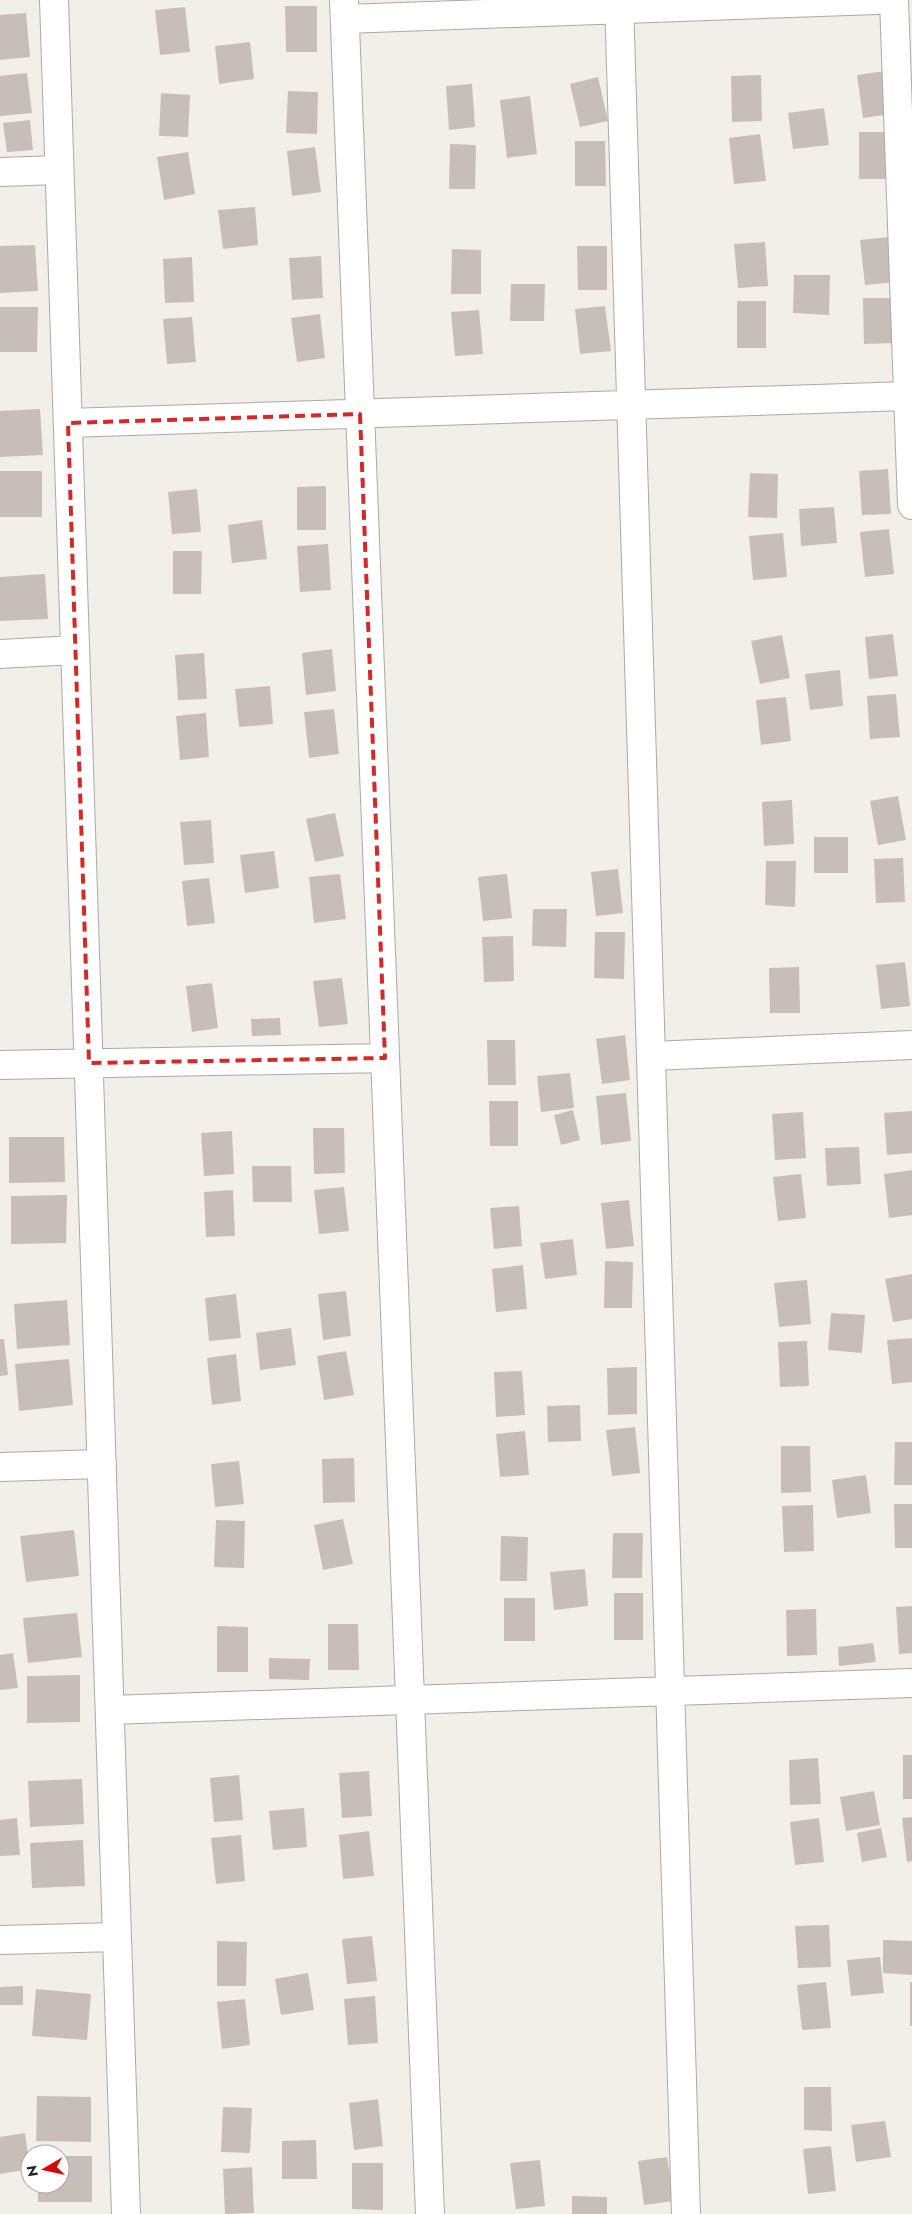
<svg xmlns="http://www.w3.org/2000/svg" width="912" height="2214" viewBox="0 0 912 2214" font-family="Jost,sans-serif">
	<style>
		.building { fill: #c7bfb7 }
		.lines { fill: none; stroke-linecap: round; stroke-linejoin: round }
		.minor-casing { stroke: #a9a9a9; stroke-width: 30 }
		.minor { stroke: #fff; stroke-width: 28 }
		.marked { fill: none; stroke: #d62828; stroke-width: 4; stroke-dasharray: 10 6; stroke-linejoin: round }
	</style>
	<rect width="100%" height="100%" fill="#f2efe9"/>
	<path class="building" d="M285,6H317V52H286Z
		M185,7L190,52L160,55L155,10Z
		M26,13L30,57L0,60V15Z
		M250,42L254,79L219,84L215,46Z
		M886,71L891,114L863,118L857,75Z
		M27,73L32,113L0,116V76Z
		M761,75L762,121L732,122L731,76Z
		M598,77L608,121L580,127L570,84Z
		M472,84L475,127L449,130L446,86Z
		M288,91L318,92L317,134L286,133Z
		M161,93L190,95L188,137L159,136Z
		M530,96L537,154L507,158L500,100Z
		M824,108L829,145L793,149L788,113Z
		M30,120L33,150L7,152L3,123Z
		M859,132H890V179H859Z
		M760,134L766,181L734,184L729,138Z
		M575,141H605L606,186H575Z
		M450,144L476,145L475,189H449Z
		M315,147L321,192L292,196L287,151Z
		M188,152L195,194L164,200L157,157Z
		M255,207L258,245L223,249L218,210Z
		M889,237L895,282L865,285L860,240Z
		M765,242L768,286L738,288L734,244Z
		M35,245L38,291L0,293V246Z
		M577,246H607V290H578Z
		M452,249L481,250V294H451Z
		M321,256L323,298L292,300L289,258Z
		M192,257L194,302L165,303L163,259Z
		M794,275H830L829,315L793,313Z
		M511,284H545L544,321H510Z
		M863,298H892L893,343L864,344Z
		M737,301H766V348H737Z
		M605,306L611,351L580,354L575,309Z
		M0,307H38L37,352H0Z
		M479,310L483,354L455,356L451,312Z
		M320,314L325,358L297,362L291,318Z
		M192,317L196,362L167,364L163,319Z
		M40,409L43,455L0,457V411Z
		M888,469L891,514L862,515L859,471Z
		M0,471H42V517H0Z
		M750,473L778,474L777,518L748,517Z
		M326,486V530H297V487Z
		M197,489L201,532L172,534L168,492Z
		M834,507L837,543L801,546L799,509Z
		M262,520L267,559L232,563L228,525Z
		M889,529L894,574L865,577L860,532Z
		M783,533L787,577L753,580L749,536Z
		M328,544L331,590L300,592L297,546Z
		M173,551H202L201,594H173Z
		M45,574L48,619L0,621V577Z
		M893,634L898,676L869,679L865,637Z
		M782,635L790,678L760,684L751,641Z
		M332,649L336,691L306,695L302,653Z
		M204,653L207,699L178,700L175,655Z
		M840,670L843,706L810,710L805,674Z
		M270,686L273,724L239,727L235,689Z
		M896,694L900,737L870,739L867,696Z
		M786,697L791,741L761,745L756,700Z
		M334,709L339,754L309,758L304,712Z
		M206,713L209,757L180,760L176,716Z
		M898,796L906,840L878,845L870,801Z
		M792,800L794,844L764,846L762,802Z
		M335,813L344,856L315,862L306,819Z
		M211,820L214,863L184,865L180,822Z
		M814,837H848V873H814Z
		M274,851L279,888L245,893L240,855Z
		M903,858L905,902L876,903L874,859Z
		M766,861H796L795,907L765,905Z
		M618,869L623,913L596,916L591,872Z
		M340,874L346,919L314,923L309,877Z
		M507,874L512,918L483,921L478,877Z
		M209,878L215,923L187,926L182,881Z
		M533,909H567L566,947L532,946Z
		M595,932H625L624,979L594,978Z
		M513,936L514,981L484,982L482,937Z
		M905,962L910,1006L881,1009L876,965Z
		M799,967L800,1013H770L769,968Z
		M342,978L348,1024L319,1027L313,981Z
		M212,983L218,1028L192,1032L186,986Z
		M280,1018L281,1035L252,1036L251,1019Z
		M625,1035L630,1080L602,1084L596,1039Z
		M487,1040H515L516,1085H488Z
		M570,1073L574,1108L541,1112L537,1076Z
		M626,1093L631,1141L601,1145L596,1096Z
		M489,1101H518V1146H490Z
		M573,1110L580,1140L561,1145L554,1115Z
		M912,1111V1153L887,1155L884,1113Z
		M803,1112L806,1158L775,1160L772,1114Z
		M313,1128H344L345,1173L314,1174Z
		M232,1131L234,1174L204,1176L201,1133Z
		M9,1137H64L65,1182L9,1183Z
		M859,1147L861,1184L827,1186L825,1148Z
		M252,1166H291L292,1202H253Z
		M912,1170V1215L889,1218L884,1174Z
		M801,1174L806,1218L778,1221L773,1177Z
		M344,1187L349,1231L319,1234L314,1190Z
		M233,1190L235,1236L206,1237L204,1192Z
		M67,1195L66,1243L11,1244V1196Z
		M629,1200L634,1246L606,1249L601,1203Z
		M519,1206L522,1246L494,1249L490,1208Z
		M573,1239L577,1275L545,1279L540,1243Z
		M605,1261L633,1262L632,1308H604Z
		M523,1265L527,1309L496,1312L492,1269Z
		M912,1274V1319L893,1322L885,1279Z
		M807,1280L811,1324L779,1327L774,1283Z
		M346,1291L351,1336L323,1340L318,1294Z
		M236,1294L241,1338L209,1341L205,1298Z
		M67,1300L70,1345L17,1349L14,1304Z
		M831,1313L865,1315L862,1353L828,1350Z
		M291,1328L296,1365L260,1370L256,1333Z
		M912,1338V1382L892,1384L887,1340Z
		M0,1339H4L8,1375L0,1376Z
		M807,1341L809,1386L780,1387L778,1342Z
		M346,1351L354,1395L324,1400L317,1356Z
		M236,1354L241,1401L212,1405L207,1358Z
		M69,1359L73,1405L19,1411L15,1364Z
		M637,1367V1414L608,1415L607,1368Z
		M522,1371L525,1415L496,1417L494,1372Z
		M580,1405L581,1441L548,1442L547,1406Z
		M635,1427L640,1473L612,1476L606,1430Z
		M525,1431L529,1475L500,1477L496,1434Z
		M895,1442H912V1485H894Z
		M781,1446H810L811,1492L781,1493Z
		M354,1458L355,1502L323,1503L322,1459Z
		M239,1461L244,1504L215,1507L211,1464Z
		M866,1475L871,1513L837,1518L832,1480Z
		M894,1504H912V1548H895Z
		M813,1505L814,1551L784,1552L782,1506Z
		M343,1519L353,1564L323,1570L314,1525Z
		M216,1520L245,1521L244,1568L214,1567Z
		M74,1530L79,1576L26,1582L20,1536Z
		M613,1533H643L642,1578H612Z
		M501,1536L528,1537L527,1581H500Z
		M585,1569L588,1606L554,1610L550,1572Z
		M614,1593H643V1640H614Z
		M504,1598H535V1641H504Z
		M912,1606V1653L899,1654L896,1607Z
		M816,1609L817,1655L787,1656L786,1610Z
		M77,1613L82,1657L28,1663L23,1618Z
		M328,1624H358L359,1670H328Z
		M217,1626L248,1627V1672H217Z
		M873,1643L876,1662L839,1666L838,1647Z
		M13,1653L18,1688L0,1690V1655Z
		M269,1658L310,1659L309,1680L269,1679Z
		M80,1675V1722L27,1723V1676Z
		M903,1755H912V1799H903Z
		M818,1758L821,1804L790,1805L789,1760Z
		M369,1771L372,1816L342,1818L339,1773Z
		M239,1775L243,1820L214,1822L210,1778Z
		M82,1779L84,1824L30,1827L28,1781Z
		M874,1791L880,1825L846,1831L840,1797Z
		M304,1808L307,1847L273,1850L269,1811Z
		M912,1817V1861L907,1862L902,1818Z
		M17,1818L20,1855L0,1856V1820Z
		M819,1818L824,1862L795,1865L790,1822Z
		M881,1828L887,1857L862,1862L857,1833Z
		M369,1831L374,1876L343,1879L339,1835Z
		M241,1835L245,1881L216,1884L211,1838Z
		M83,1840L85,1886L32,1888L30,1843Z
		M829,1925L831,1967L798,1968L795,1926Z
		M372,1936L377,1981L347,1984L342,1939Z
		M883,1940L912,1941V1975L883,1973Z
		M217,1941L247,1942L246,1986H217Z
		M880,1957L884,1993L851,1996L847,1960Z
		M308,1973L314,2010L281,2015L275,1979Z
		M826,1982L831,2028L802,2030L797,1985Z
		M910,1982H912V2026H910Z
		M23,1986V2005H0V1987Z
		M36,1989L91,1994L87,2040L32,2036Z
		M375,1996L378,2043L348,2045L344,1999Z
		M245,1999L250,2045L222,2049L217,2002Z
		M804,2087H831L832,2131L804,2130Z
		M37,2096L91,2097V2142L36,2141Z
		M378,2099L383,2146L354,2150L349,2103Z
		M223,2107L252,2108L250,2153L221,2152Z
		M885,2121L891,2157L856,2162L851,2125Z
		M25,2133L30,2169L0,2174V2137Z
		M316,2140L317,2179H282V2141Z
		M831,2146L836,2191L808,2194L803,2149Z
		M60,2156H92V2202H38V2184H60Z
		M667,2157L674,2201L644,2205L638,2161Z
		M540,2160L545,2206L516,2209L510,2163Z
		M352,2163H383V2210L352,2209Z
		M252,2167L254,2213L225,2214L223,2169Z
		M572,2196L607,2197V2214H572Z"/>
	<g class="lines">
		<defs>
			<path id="minor" d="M54,0L126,2214
				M344,0L430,2214
				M619,0L686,2214
				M894,0L912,505
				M345,19L877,0
				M0,172L59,170
				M68,423L908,396
				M0,654L75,650
				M651,1056L912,1045
				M0,1065L385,1058
				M0,1467L102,1464
				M110,1710L912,1683
				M0,1940L117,1937"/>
		</defs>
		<use href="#minor" class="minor-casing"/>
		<use href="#minor" class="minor"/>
	</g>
	<path class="marked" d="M360,414L385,1058L89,1063L68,423Z"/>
	<g transform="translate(45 2169) rotate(261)"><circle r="24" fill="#ffffff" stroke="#a7a7a7"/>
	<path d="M0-4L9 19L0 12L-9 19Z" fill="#d30700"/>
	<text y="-8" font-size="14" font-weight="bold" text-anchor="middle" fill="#222222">N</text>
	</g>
</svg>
